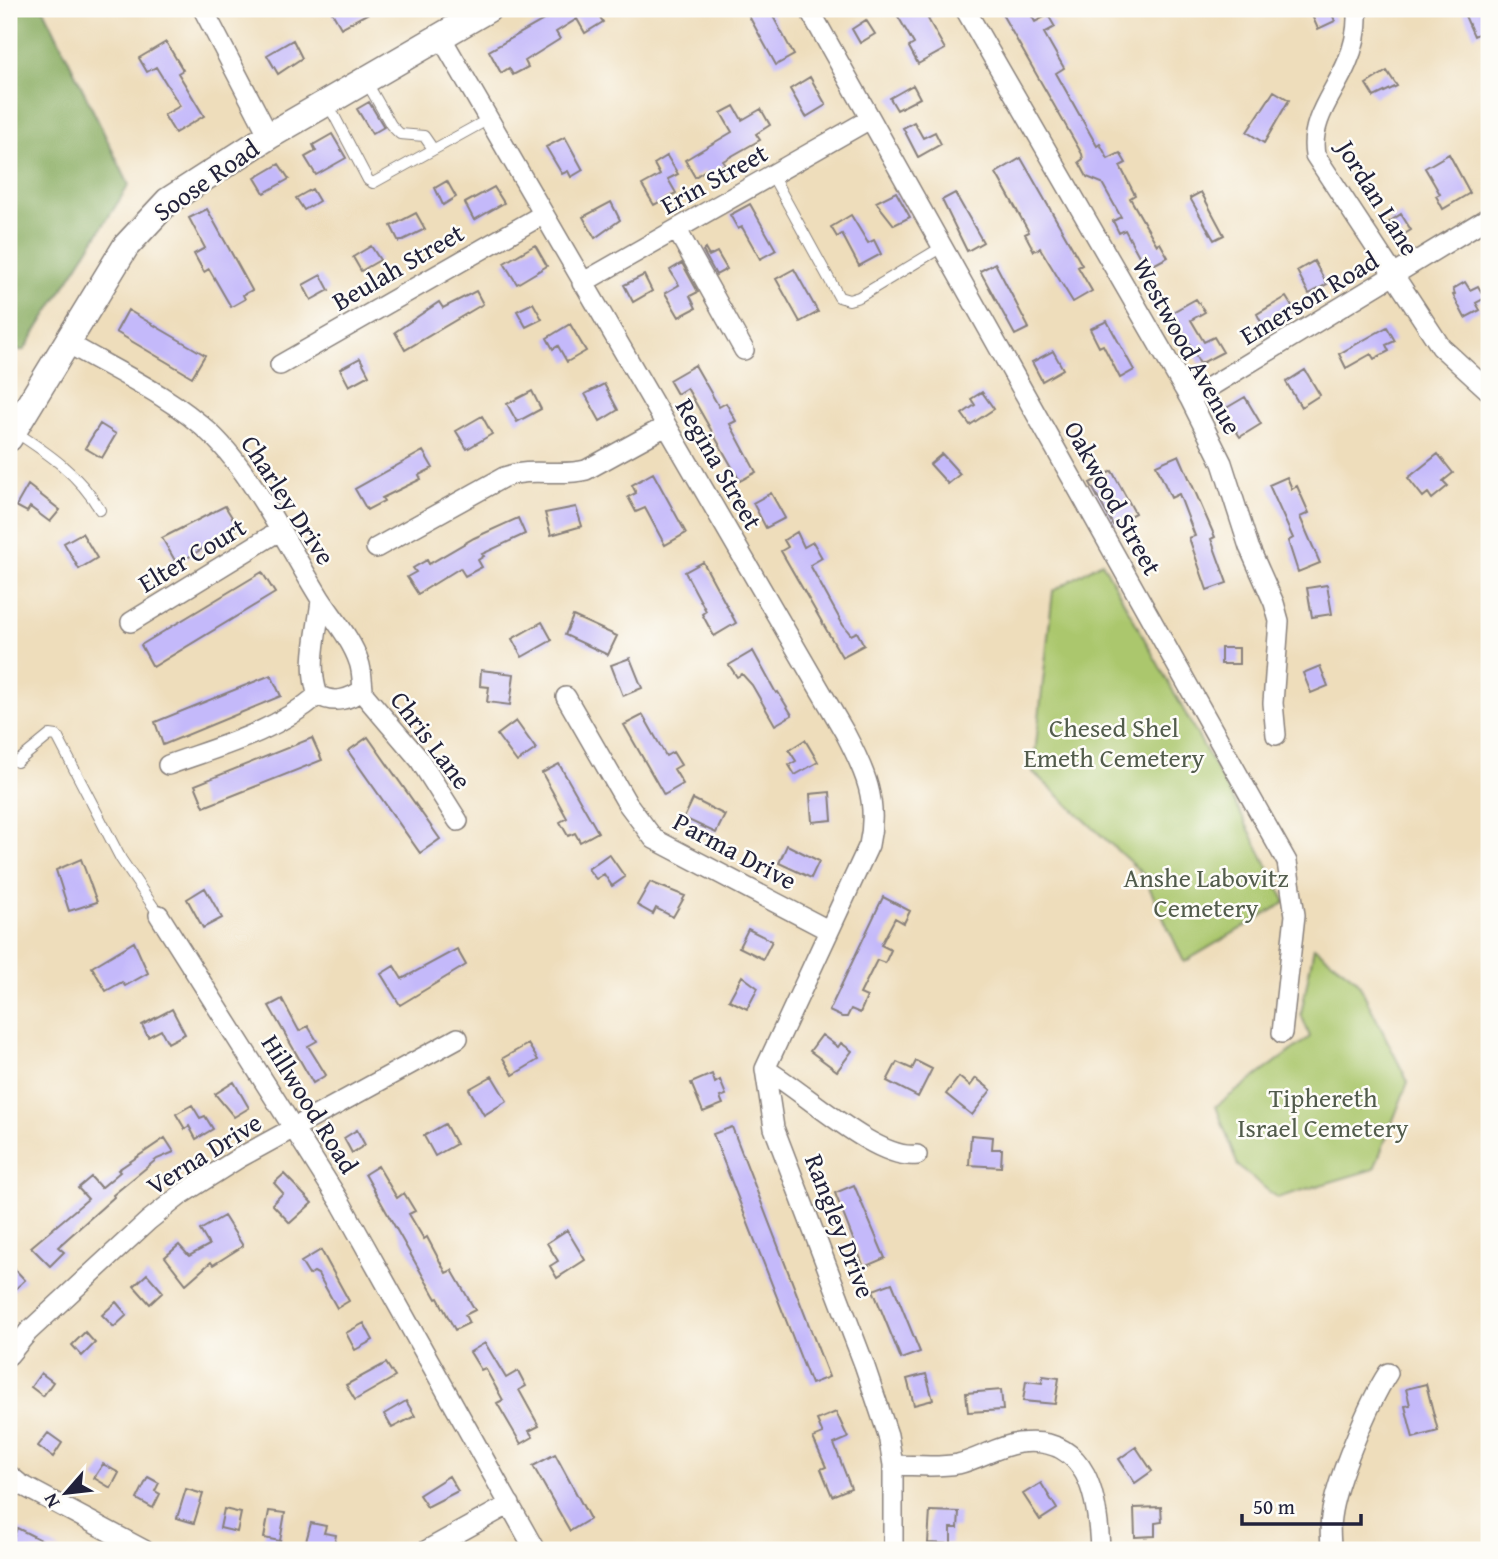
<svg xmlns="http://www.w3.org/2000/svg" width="1498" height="1559" viewBox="0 0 1498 1559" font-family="'Gentium Book Plus',serif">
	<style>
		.green { fill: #abc76d; stroke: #667454; stroke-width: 2 }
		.forest { fill: #88ac60; stroke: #55674e; stroke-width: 2 }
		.building { fill: #c4b9fa }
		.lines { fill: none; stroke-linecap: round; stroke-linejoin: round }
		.lane-casing { stroke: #88807b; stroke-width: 12 }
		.street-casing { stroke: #88807b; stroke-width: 22 }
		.secondary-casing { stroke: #88807b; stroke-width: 29 }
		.lane { stroke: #fff; stroke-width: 10 }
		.street { stroke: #fff; stroke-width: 19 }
		.secondary { stroke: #fff; stroke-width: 26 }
		.labels { text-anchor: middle; stroke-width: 5; stroke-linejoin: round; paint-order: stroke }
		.street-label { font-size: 26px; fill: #22223b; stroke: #fdfcf7 }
		.park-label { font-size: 26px; fill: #525c4c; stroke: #fdfcf7 }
	</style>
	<rect width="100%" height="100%" fill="#fdfcf7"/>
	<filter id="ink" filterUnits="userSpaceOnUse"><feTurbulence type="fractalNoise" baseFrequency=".0143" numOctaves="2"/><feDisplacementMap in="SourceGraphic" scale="14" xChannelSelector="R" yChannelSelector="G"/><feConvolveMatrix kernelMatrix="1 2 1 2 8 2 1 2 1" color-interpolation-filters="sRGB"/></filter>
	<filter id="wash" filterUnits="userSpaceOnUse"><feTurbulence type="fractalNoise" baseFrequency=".00686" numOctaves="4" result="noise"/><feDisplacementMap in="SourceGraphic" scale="28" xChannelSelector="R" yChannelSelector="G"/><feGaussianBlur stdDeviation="1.57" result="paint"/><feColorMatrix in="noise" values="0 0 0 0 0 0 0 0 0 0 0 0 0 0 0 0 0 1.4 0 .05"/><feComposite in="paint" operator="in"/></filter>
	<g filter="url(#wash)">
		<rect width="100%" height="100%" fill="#edb"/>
		<path class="green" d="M1102,562L1243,818L1286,902L1184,962L1143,874L1033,772L1053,591Z
			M1314,947L1357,980L1408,1082L1374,1169L1277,1198L1238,1166L1216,1106L1310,1037L1301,1014Z"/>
		<path class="forest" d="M9,9H44L129,185L24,350L9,351Z"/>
		<g id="blocks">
			<path class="building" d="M330,9H376L341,28Z
				M563,9H595L603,22L585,33L577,19L556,32L560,39L525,61L528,67L513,75L509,68L501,73L489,51Z
				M745,9H769L794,55L776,65Z
				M904,9H946L928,19L945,49L918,64L909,47L914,44L896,13Z
				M999,9H1028L1035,22L1048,15L1055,27L1044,33L1064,68L1056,73L1097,146L1100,144L1108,159L1120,153L1126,163L1120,166L1135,195L1130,198L1157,245L1160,243L1168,257L1146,269L1125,230L1119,233L1113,221L1121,217L1102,183L1087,177L1079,162L1083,159L1082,154Z
				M1309,9H1330L1335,21L1318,29Z
				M1462,9H1482L1484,14L1489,12V29L1474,36Z
				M866,20L875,34L860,43L852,29Z
				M293,40L302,58L278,74L267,55Z
				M166,42L183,70L178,73L204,116L175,133L164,115L180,106L156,67L147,72L139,58Z
				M1387,71L1397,86L1374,97L1366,84Z
				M810,77L826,105L806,117L790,89Z
				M913,85L920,98L897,110L890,98Z
				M1274,91L1289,100L1264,143L1247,132Z
				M369,102L384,127L372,134L357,109Z
				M734,106L742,120L761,109L770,125L756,134L760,140L723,161L725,164L707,175L704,171L695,177L685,160L732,132L721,113Z
				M914,122L923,138L935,132L941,144L918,157L903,128Z
				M332,134L346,158L316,175L305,157L316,151L313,145Z
				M565,137L583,170L571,177L568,171L562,174L546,147Z
				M1449,154L1470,193L1443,209L1436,196L1440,194L1425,168Z
				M667,156L678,174L668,179L676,193L654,205L642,185L660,175L654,164Z
				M1021,158L1082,265L1078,267L1092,291L1073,302L1040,248L1034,251L1025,234L1029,232L996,173Z
				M279,164L289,179L264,193L255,178Z
				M447,181L456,197L443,205L435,188Z
				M494,187L504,203L474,220L465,203Z
				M312,189L319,201L304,210L296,198Z
				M896,192L910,217L894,225L876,202Z
				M1201,192L1224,235L1214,240L1190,198Z
				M955,193L983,242L967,251L942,200Z
				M611,202L620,220L595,238L583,217Z
				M750,204L776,250L760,259L742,227L738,229L730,215Z
				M207,209L252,290L243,295L245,299L231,307L209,269L204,272L194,254L205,248L189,218Z
				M416,213L425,229L399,242L391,226Z
				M1401,214L1411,230L1398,238L1389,222Z
				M851,215L868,243L874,240L881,254L859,266L842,234L837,237L831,227Z
				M535,245L547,266L517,284L504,263Z
				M371,246L380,260L361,271L353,257Z
				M705,249L709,256L717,252L727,269L716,275L703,251Z
				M1314,261L1327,284L1309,294L1297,271Z
				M682,263L698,292L690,296L696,308L679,317L665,293L679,285L670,270Z
				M995,263L1029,328L1015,335L980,271Z
				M794,269L818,312L800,322L776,279Z
				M321,275L329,290L311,300L303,285Z
				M644,275L652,291L633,302L624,285Z
				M1465,282L1470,290L1478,286L1485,298L1476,303L1480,310L1465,318L1453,295L1455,294L1453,289Z
				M476,291L483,304L405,350L395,332L439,302L443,308Z
				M1286,297L1294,310L1264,328L1257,314Z
				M1196,299L1205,312L1191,320L1204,342L1214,337L1223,352L1200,364L1181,328L1176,331L1169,318L1171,313Z
				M533,303L542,319L526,327L517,311Z
				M128,310L205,355L192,377L116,332Z
				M1107,321L1134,370L1120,378L1103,345L1099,347L1090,329Z
				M570,324L586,351L567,362L558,346L553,349L547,338Z
				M1387,327L1395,341L1386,345L1389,351L1374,359L1371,354L1346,368L1339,354Z
				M1053,351L1063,369L1042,381L1032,362Z
				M360,358L369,375L349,386L340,369Z
				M695,365L719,407L726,403L736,421L730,424L756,472L740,481L687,388L677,394L669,380Z
				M1305,370L1320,395L1301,407L1286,382Z
				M604,384L618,410L600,421L585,394Z
				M532,391L541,409L517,422L507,404Z
				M982,392L994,409L970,425L962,414L975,405L971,399Z
				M1245,397L1261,424L1240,437L1223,410Z
				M482,416L492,434L467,449L456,431Z
				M100,424L116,434L102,458L85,448Z
				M423,451L433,468L419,475L421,479L382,498L384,501L367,510L355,489Z
				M942,454L960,474L948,484L930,464Z
				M1438,454L1453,473L1443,481L1448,486L1432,499L1428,493L1423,497L1408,478Z
				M1179,455L1215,537L1211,539L1227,583L1207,590L1189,538L1195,536L1179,494L1171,498L1156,465Z
				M1112,471L1135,513L1113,525L1090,483Z
				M653,473L686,533L665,545L645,508L636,512L628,497L636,493L632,485Z
				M1287,477L1292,489L1297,486L1309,513L1300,517L1320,563L1298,572L1288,541L1293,538L1269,485Z
				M28,485L60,510L50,522L30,507L27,512L16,506Z
				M771,493L785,518L766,528L753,503Z
				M225,506L238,527L177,564L162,538Z
				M576,507L582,526L551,535L545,513Z
				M518,518L525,534L482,554L484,556L478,560L482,567L465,576L460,568L418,594L407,577L416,572L413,568L427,560L429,564L474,538Z
				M797,532L804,547L813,542L822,558L810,565L843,625L851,635L857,632L864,645L842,657L781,551L788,547L784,540Z
				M82,533L97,558L79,569L64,543Z
				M703,562L736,623L714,636L702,614L706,611L685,572Z
				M262,572L275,593L153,667L141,645Z
				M1327,585L1332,614L1312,617L1307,588Z
				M573,616L617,636L608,655L565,635Z
				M542,622L552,640L522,657L512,639Z
				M1221,648H1239V664H1221Z
				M753,651L776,693L778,692L792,715L775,725L752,685L742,674L737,677L729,665Z
				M630,658L642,688L623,696L611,665Z
				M1320,666L1328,686L1311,693L1303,673Z
				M481,670L514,674L510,705L487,702L489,687L480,686Z
				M271,675L281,696L163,745L155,722Z
				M643,715L666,756L673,752L681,765L674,769L683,784L664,795L624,725Z
				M516,721L536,749L517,762L497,735Z
				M368,737L440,839L420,853L348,751Z
				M312,738L322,760L204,807L195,785Z
				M805,740L818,762L795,775L789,765L796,761L789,750Z
				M559,764L598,832L580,842L575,833L568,836L560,822L567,818L542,773Z
				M830,792L832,820L812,822L810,794Z
				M693,799L725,815L716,833L684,818Z
				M787,845L819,861L811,878L779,863Z
				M609,854L625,877L612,886L604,874L596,879L588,869Z
				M81,859L97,902L69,911L56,870Z
				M650,882L685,896L673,917L656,908L653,914L637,905Z
				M205,888L222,918L203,928L187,899Z
				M883,897L910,911L904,923L895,918L881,945L891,950L885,963L877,960L860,994L867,997L860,1013L851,1009L847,1017H842L829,1011Z
				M748,929L772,941L763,959L739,947Z
				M134,942L148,973L125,986L122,982L106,991L92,967Z
				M457,949L466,965L400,1005L381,974L394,966L402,979Z
				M742,976L758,988L747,1009L729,1000Z
				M282,999L299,1031L308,1026L317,1041L308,1046L326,1075L313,1083L269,1006Z
				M172,1009L185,1034L168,1043L161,1030L148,1037L142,1025Z
				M822,1035L838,1047L841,1043L852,1051L837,1071L810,1051Z
				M528,1044L538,1060L513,1075L503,1058Z
				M916,1061L932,1069L918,1097L887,1081L897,1062L912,1069Z
				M712,1074L715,1083L720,1080L726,1095L720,1097L723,1104L703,1112L691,1083Z
				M492,1076L507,1101L484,1115L469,1089Z
				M959,1077L970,1086L976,1078L991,1090L972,1115L946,1094Z
				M234,1082L249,1108L234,1117L215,1094Z
				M192,1105L200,1118L205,1116L213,1129L196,1139L189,1126L185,1129L176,1114Z
				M445,1124L456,1144L435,1156L424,1136Z
				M732,1127L829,1377L811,1384L713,1134Z
				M357,1130L365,1145L352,1153L344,1138Z
				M971,1135L993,1137L992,1149H1002L1001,1167L969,1165Z
				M165,1138L174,1152L157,1159L113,1195L114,1197L58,1247L64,1252L50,1266L31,1247L88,1199L78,1188L91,1177L101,1188L120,1172L118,1170Z
				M378,1166L397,1198L404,1193L415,1211L409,1214L424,1239L427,1237L446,1273L452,1270L475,1310L465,1315L469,1323L455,1330L438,1298L436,1299L365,1174Z
				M284,1174L312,1203L290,1223L272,1204L283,1193L274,1183Z
				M854,1185L885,1258L864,1267L835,1193Z
				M224,1216L243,1246L213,1265L211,1262L186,1284L165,1257L179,1245L189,1256L209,1245L200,1230Z
				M567,1230L585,1260L557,1278L550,1266L558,1261L547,1243Z
				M321,1250L349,1301L337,1308L318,1274L314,1272L309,1275L301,1262Z
				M9,1263L25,1280L9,1295Z
				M147,1274L163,1292L150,1304L134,1286Z
				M892,1283L920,1352L901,1359L873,1290Z
				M116,1302L127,1315L114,1327L102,1315Z
				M364,1323L373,1340L355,1350L346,1333Z
				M85,1332L95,1343L82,1356L72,1345Z
				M485,1343L506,1378L518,1371L526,1386L519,1390L539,1426L529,1431L533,1437L521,1444L497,1403L503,1400L485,1368L481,1370L470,1352Z
				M386,1363L395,1377L355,1400L346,1385Z
				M41,1373L53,1382L43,1396L31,1387Z
				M926,1374L933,1400L914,1405L907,1379Z
				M1043,1376L1059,1378L1055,1404L1023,1401L1026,1381L1042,1383Z
				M1426,1384L1438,1431L1413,1438L1405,1406L1410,1405L1406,1389Z
				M1001,1390L1003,1410L968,1412L966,1393Z
				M406,1401L415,1416L392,1428L384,1414Z
				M836,1412L848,1438L834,1444L851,1488L832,1496L821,1469L826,1467L813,1438L823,1434L817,1420Z
				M48,1433L62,1443L53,1457L38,1446Z
				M1136,1447L1152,1471L1135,1483L1119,1459Z
				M555,1454L590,1519L570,1531L533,1466Z
				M103,1464L119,1473L111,1488L94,1478Z
				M449,1476L458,1491L427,1507L419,1495Z
				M148,1477L159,1483L155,1491L160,1494L153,1508L137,1499Z
				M1041,1483L1057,1509L1040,1520L1023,1494Z
				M186,1489L203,1494L194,1523L177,1518Z
				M1161,1507L1162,1522L1155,1523V1536L1135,1537L1134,1508Z
				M224,1509L241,1513L237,1532L220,1528Z
				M269,1511L285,1513L280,1541L264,1538Z
				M930,1511L959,1512L958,1528H951V1544L928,1543Z
				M311,1523L326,1526L324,1533L336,1535L333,1550L305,1545Z
				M17,1528L61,1550H9Z"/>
		</g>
	</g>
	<g filter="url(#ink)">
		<use href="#blocks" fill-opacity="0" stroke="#88807b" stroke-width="2"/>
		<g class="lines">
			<defs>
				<path id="lane" d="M366,81L391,125L400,134L424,136L433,149
					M327,102L368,180L373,183L487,120
					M773,177L839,297L849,300L859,297L942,247
					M14,431C48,453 79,474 100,510
					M17,762L50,735L57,736L121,859L159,915"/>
				<path id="street" d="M203,9L269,136
					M809,9L1287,862L1295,915L1282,1033
					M965,9L1190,399L1222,463L1249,547L1274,603L1279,621L1273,703L1276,735
					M1357,9C1358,27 1354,47 1347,63C1334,94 1309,120 1315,155L1441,347L1489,391
					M441,37L845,733C865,771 879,801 869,845L765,1069L774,1128L864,1364L888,1435L893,1465V1550
					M677,230L744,350
					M582,283L870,119
					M66,342C113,370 170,395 211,434C253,474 289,548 320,598C333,618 352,640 359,662C362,670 362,681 363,689C350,700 333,704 318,695C307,666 318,630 321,600
					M280,365L542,215
					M1190,399L1489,217
					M376,548L504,477C532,467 559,477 586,470L666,426
					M131,622L279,531
					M361,691L419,759L458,821
					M566,697L627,803L654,839L828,930
					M168,765C221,746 275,732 318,695
					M159,915L342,1205L535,1550
					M765,1069C804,1091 876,1161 917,1155
					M9,1355L28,1332L148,1221L182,1194L239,1158L458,1038
					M893,1465C914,1465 937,1468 958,1464C979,1459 998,1446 1019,1443C1089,1434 1098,1499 1100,1550
					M9,1475L20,1484L144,1550
					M427,1550L510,1504
					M1331,1550C1331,1539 1329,1528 1331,1517C1335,1483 1369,1402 1388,1373"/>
				<path id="secondary" d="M9,438L126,246L168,201L269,136L488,9"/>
			</defs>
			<use href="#lane" class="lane-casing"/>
			<use href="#street" class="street-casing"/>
			<use href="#secondary" class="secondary-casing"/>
			<use href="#lane" class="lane"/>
			<use href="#street" class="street"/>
			<use href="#secondary" class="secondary"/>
		</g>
	</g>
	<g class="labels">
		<g class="street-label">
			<text transform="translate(714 179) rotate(-29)" y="9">Erin Street</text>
			<text transform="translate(206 180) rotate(-35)" y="9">Soose Road</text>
			<text transform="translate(1378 198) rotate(58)" y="9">Jordan Lane</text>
			<text transform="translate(398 267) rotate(-30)" y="9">Beulah Street</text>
			<text transform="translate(1309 298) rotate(-31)" y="9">Emerson Road</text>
			<text transform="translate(1187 346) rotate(61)" y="9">Westwood Avenue</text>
			<text transform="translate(719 464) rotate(60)" y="9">Regina Street</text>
			<text transform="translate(1113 498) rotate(61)" y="9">Oakwood Street</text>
			<text transform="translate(288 500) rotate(57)" y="9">Charley Drive</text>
			<text transform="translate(192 555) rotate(-31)" y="9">Elter Court</text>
			<text transform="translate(431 740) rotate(53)" y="9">Chris Lane</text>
			<text transform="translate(735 851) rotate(28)" y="9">Parma Drive</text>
			<text transform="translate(310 1104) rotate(58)" y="9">Hillwood Road</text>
			<text transform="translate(204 1154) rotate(-32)" y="9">Verna Drive</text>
			<text transform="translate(840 1226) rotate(69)" y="9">Rangley Drive</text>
		</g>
		<g class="park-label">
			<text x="1114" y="737">Chesed Shel<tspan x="1114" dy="30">Emeth Cemetery</tspan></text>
			<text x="1206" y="887">Anshe Labovitz<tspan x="1206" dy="30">Cemetery</tspan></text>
			<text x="1323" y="1107">Tiphereth<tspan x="1323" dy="30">Israel Cemetery</tspan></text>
		</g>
	</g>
	<rect width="1498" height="1559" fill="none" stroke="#fdfcf7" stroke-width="35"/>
	<g transform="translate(66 1493) rotate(242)" stroke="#fdfcf7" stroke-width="5" paint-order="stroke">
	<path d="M0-5L12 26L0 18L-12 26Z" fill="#22223b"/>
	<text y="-10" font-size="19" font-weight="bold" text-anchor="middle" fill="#22223b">N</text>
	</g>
	<path d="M1242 1514v10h119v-10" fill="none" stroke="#22223b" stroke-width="3.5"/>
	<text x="1253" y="1514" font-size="21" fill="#22223b" stroke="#fdfcf7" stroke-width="5" paint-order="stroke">50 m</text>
</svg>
